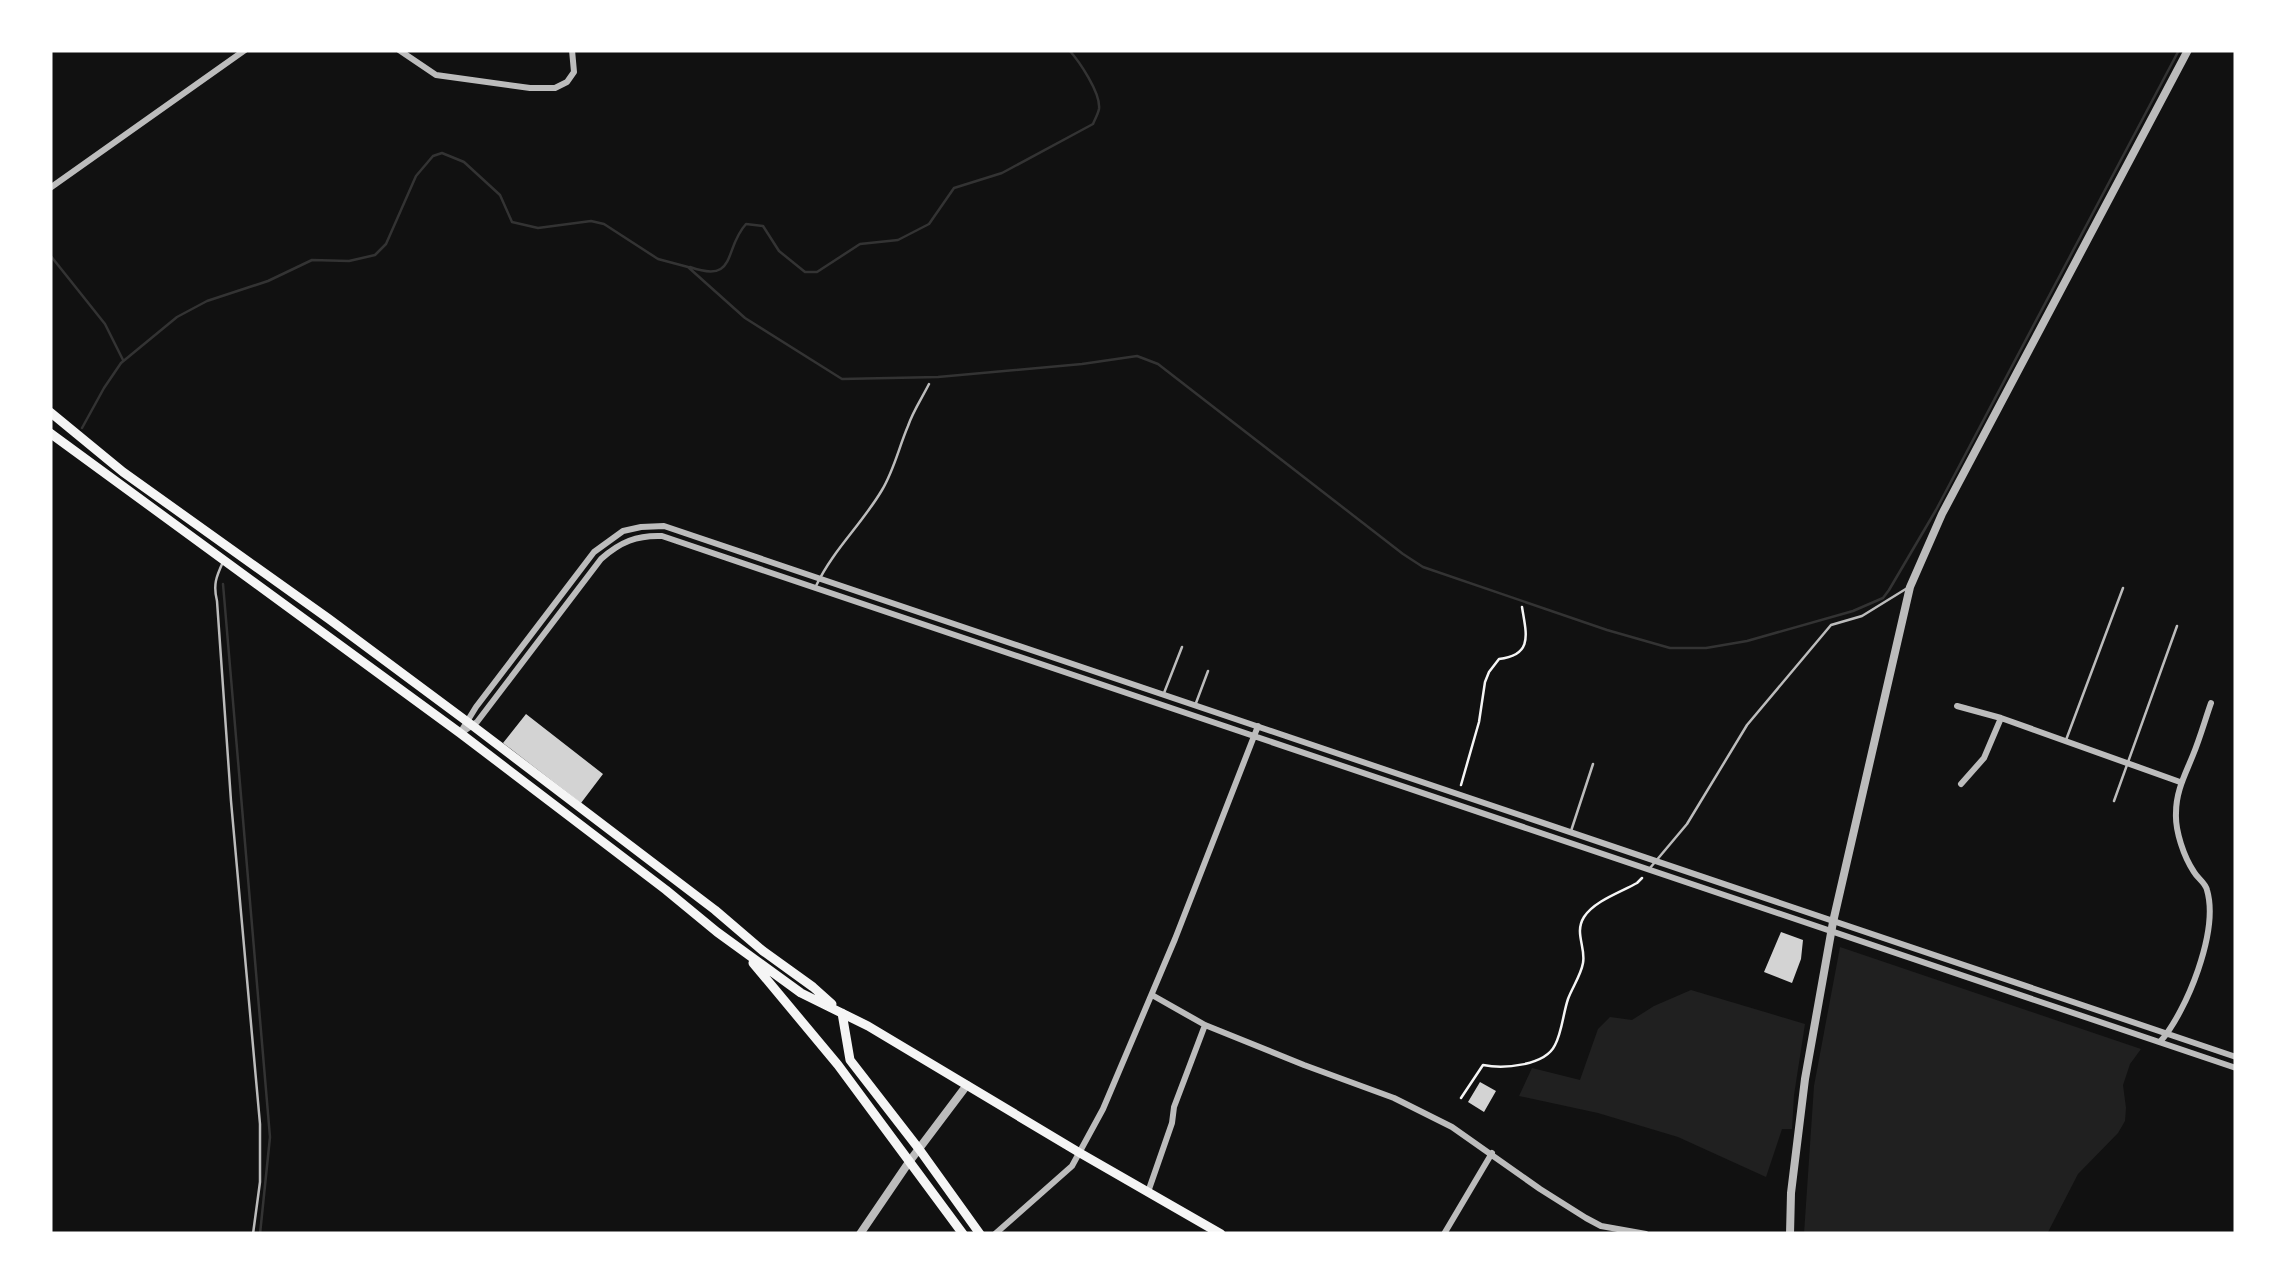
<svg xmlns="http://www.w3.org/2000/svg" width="2286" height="1284" viewBox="0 0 2286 1284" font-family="'Nunito Sans',sans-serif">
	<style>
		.green { fill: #202020 }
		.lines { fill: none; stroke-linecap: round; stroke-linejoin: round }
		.stream { stroke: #333; stroke-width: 2.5 }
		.building { fill: #d3d3d3 }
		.path { stroke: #f5f5f5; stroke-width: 2.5 }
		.service { stroke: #bcbcbc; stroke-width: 2.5 }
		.minor { stroke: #bcbcbc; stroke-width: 6 }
		.tertiary { stroke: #bcbcbc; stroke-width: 8 }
		.primary { stroke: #f5f5f5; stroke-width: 9 }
	</style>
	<rect width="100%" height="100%" fill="#111"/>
	<path class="green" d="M1840,947L2141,1049L2130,1064L2123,1085L2126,1108L2125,1121L2118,1133L2078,1174L2047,1234H1804L1814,1086Z
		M1691,990L1805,1024L1794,1095L1792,1129H1782L1766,1177L1678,1137L1598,1113L1519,1096L1532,1068L1580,1080L1598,1029L1610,1017L1632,1020L1654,1006Z"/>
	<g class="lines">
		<path class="stream" d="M50,255L105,324L123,360
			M690,267C738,284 723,249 746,224L763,226L779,251L805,272H817L860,244L898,240L929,224L954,188L1002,173L1093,124C1095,119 1098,114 1099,109C1101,93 1079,61 1069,50
			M82,428L104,388L121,363L177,317L207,301L268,281L312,260L349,261L375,255L386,244L416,176L433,156L442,153L464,162L500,195L512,222L538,228L591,221L604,224L658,259L688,267L745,318L842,379L938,377L1082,364L1137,356L1158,364L1403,554L1423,567L1607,630L1670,648H1706L1747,641L1853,611L1883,598L1889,590L1936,510L2179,50
			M223,584L270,1137L260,1234"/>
	</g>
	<path class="building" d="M526,714L603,774L581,803L503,743Z
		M1781,932L1803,940L1801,959L1792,983L1764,972Z
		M1480,1082L1496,1091L1484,1112L1468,1102Z"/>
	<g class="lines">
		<path class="path" d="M1461,785L1479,722L1485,682L1489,672L1499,659C1534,655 1526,633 1522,607
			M1461,1098L1483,1065C1503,1069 1545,1066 1555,1045C1562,1032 1563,1014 1568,999C1572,988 1581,975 1583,963C1586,947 1574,933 1584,917C1594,901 1621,892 1637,883L1642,878"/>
		<path class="service" d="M223,562C216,577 213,585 217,601L231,801L260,1124V1182L253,1234
			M816,586C833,550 862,524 882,490C894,470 899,447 908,426C913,411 922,398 929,384
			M1164,693L1182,647
			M1196,703L1208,671
			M2066,740L2123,588
			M2114,801L2177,626
			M1571,831L1593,764
			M1650,868L1687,824L1747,725L1831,625L1862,616L1909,587"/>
		<path class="minor" d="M399,50L436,75L530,88H555L567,82L574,72L572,50
			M50,188L245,50
			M1957,706L2001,718L2180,782
			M460,733L476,707L594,552L623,531L641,527L664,526L2236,1057
			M461,733L477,722L601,559C620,542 637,535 662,536L2236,1068
			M1961,784L1984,758L2001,718
			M1152,995L1205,1025L1304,1065L1394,1098L1452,1127L1540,1189L1586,1218L1601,1226L1646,1234
			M2160,1042C2187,1011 2219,931 2207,890C2205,882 2198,879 2194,872C2184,857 2175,831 2176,813C2176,791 2185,775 2193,755C2200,738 2205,720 2211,703
			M1148,1192L1172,1123L1174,1107L1205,1025
			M995,1234L1072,1166L1103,1109L1175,939L1258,726
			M1444,1234L1492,1153"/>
		<path class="tertiary" d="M860,1234L909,1162L967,1085
			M1790,1234L1791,1193L1805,1079L1833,922L1910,587L1942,514L2188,50"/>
		<path class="primary" d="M50,412L123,472L329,619L473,726L715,910L763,951L813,987L832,1004
			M50,433L460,733L666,890L717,932L801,993L868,1026L1080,1153L1221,1234
			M753,963L838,1065L963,1234
			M842,1013L850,1060L919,1149L980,1234"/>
	</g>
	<rect width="2286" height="1284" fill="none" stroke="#ffffff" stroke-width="105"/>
</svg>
